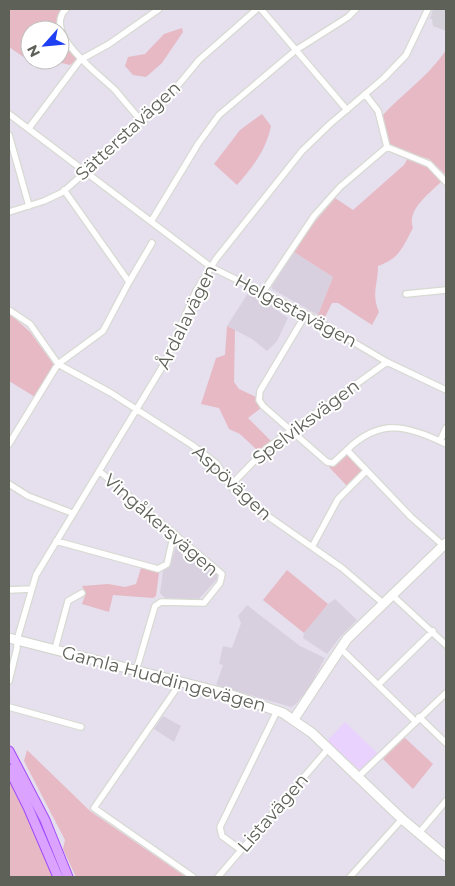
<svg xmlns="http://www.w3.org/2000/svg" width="455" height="886" viewBox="0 0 455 886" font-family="Montserrat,sans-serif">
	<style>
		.commercial { fill: #ead2ff }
		.industrial { fill: #d6d2db }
		.education { fill: #d8d0df }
		.green { fill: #e6b9c4 }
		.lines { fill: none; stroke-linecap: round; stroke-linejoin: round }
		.street-casing { stroke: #d7dad2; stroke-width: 8 }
		.secondary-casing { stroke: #d0d4ca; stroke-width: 11 }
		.primary-casing { stroke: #a14cf9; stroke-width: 11 }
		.street { stroke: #fff; stroke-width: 5.5 }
		.secondary { stroke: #fff; stroke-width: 9 }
		.primary { stroke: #dba2ff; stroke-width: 9 }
		.labels { text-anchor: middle; stroke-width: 4; stroke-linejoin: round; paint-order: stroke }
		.street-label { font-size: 18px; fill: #5e6158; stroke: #fff }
	</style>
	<rect width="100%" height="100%" fill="#e6dfed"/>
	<path class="commercial" d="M345,722L378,754L360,770L327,741Z"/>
	<path class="industrial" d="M433,9H446V31L433,26L432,19H430Z"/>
	<path class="education" d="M294,252L333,277L318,315L272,289V286Z
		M250,290L276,304L275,309L288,318L277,341L267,351L252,339L227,326Z
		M177,544L189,550L217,574V579L198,600L165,598L160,593L163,571L169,567Z
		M335,599L357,620L340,637L327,654L303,638L304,633L328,604Z
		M247,605L300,646L325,658L310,686L296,704L291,707L216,685L223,665L219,664L223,646L232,648L241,623L238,616Z
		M163,716L181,726L174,742L154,729Z"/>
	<path class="green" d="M9,9H62L59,20L60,30H30V58H25L9,47Z
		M182,28L183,32L162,63L146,77L133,75L125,66L128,57L145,54L164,34Z
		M60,30L77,59L70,65L49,60H60Z
		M446,50V170L445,174L429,159L397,150L388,142L383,115C404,92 428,77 446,50Z
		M262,114L271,126C266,150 253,167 237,185L214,164L240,130Z
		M408,158L428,166L442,181C430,193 406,210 413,228C402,248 400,258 378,266C378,285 371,294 379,312L372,325L338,303H332L324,319L318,315L333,277L294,252L302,237L335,198L353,210L404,165Z
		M9,313L30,332L54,365L35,397L9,381Z
		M227,326L235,330L234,382L239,389L256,397L261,408L248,418L271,441L258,451L240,434L229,429L219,408L201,404L216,358L225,355Z
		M346,456H349L361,468V472L347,486L329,467Z
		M141,568L159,573L156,596L153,598L113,595L109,612L82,604L86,593L82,586L108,584L125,587L136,584Z
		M287,570L328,604L304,633L263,600Z
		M404,737L433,764L413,789L383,759Z
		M27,750L90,811L186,877H76L63,849L65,840L24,761Z
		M9,777L35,831L53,877H9Z"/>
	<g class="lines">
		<defs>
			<path id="street" d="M66,9C41,34 102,76 116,91C124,101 133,111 141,121
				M261,9L347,110
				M365,94L378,111L387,147L429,164L446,182
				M9,114L211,267L306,314L387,362L446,390
				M29,128L80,60L109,44L159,9
				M9,135L29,206
				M9,212L44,201L63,192L165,101L199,60L257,9
				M152,220L198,144L219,115L296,50L348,17L356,9
				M129,282L152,243
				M263,292L314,216L340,187L387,147
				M406,294L446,290
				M9,310L30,324L58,364L111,393L192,445L217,464L230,486L255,507L342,568L384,604
				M306,314L260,391L259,400L263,406L327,462L333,463L347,450L411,517L445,547
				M440,441L446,428
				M9,444L58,364L103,331L129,282L64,190
				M347,450C380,418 407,425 446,444
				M99,471L222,574L220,583L204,603L161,602L155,606L136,671
				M9,484L28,496L72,513
				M230,486L267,448L387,362
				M56,541L158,569L167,564L174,533
				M312,547L338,499L366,471
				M9,590L30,589
				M393,596L446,645
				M340,648L415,721
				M55,649L68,601L82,593
				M9,681L17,648V640L36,575L164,364L196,291L216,259L302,151L330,124L384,78L406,55L428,9
				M181,682L94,808L193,877
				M379,684L433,631
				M9,707L81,727
				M419,717L446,743
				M358,777L446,693
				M419,833L446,801
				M241,850L222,836L220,827L277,711
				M218,877L328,749
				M350,877L402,819"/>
			<path id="secondary" d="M9,638L232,695L283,713L312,733L402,819L446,856
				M294,719L347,639L446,543"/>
			<path id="primary" d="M9,751L45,820L68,877
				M9,769L28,807L58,877"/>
		</defs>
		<use href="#street" class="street-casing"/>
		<use href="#secondary" class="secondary-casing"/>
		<use href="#primary" class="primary-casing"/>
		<use href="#street" class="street"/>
		<use href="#secondary" class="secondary"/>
		<use href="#primary" class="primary"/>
	</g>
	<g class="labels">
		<g class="street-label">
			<text transform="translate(128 131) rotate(-43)" y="6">Sätterstavägen</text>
			<text transform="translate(296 311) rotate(28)" y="6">Helgestavägen</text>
			<text transform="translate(187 317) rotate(-64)" y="6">Årdalavägen</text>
			<text transform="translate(306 422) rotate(-37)" y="6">Spelviksvägen</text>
			<text transform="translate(232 483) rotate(43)" y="6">Aspövägen</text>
			<text transform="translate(161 525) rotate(41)" y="6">Vingåkersvägen</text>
			<text transform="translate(164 679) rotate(15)" y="6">Gamla Huddingevägen</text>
			<text transform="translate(273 813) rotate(-49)" y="6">Listavägen</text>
		</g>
	</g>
	<rect width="455" height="886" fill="none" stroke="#5e6158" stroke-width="20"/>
	<g transform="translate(45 45) rotate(243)"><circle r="24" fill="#ffffff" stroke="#bfc0bc"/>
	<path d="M0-4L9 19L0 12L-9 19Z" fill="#1f3ff2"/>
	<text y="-8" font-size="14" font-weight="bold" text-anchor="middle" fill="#5e6158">N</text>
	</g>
</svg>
